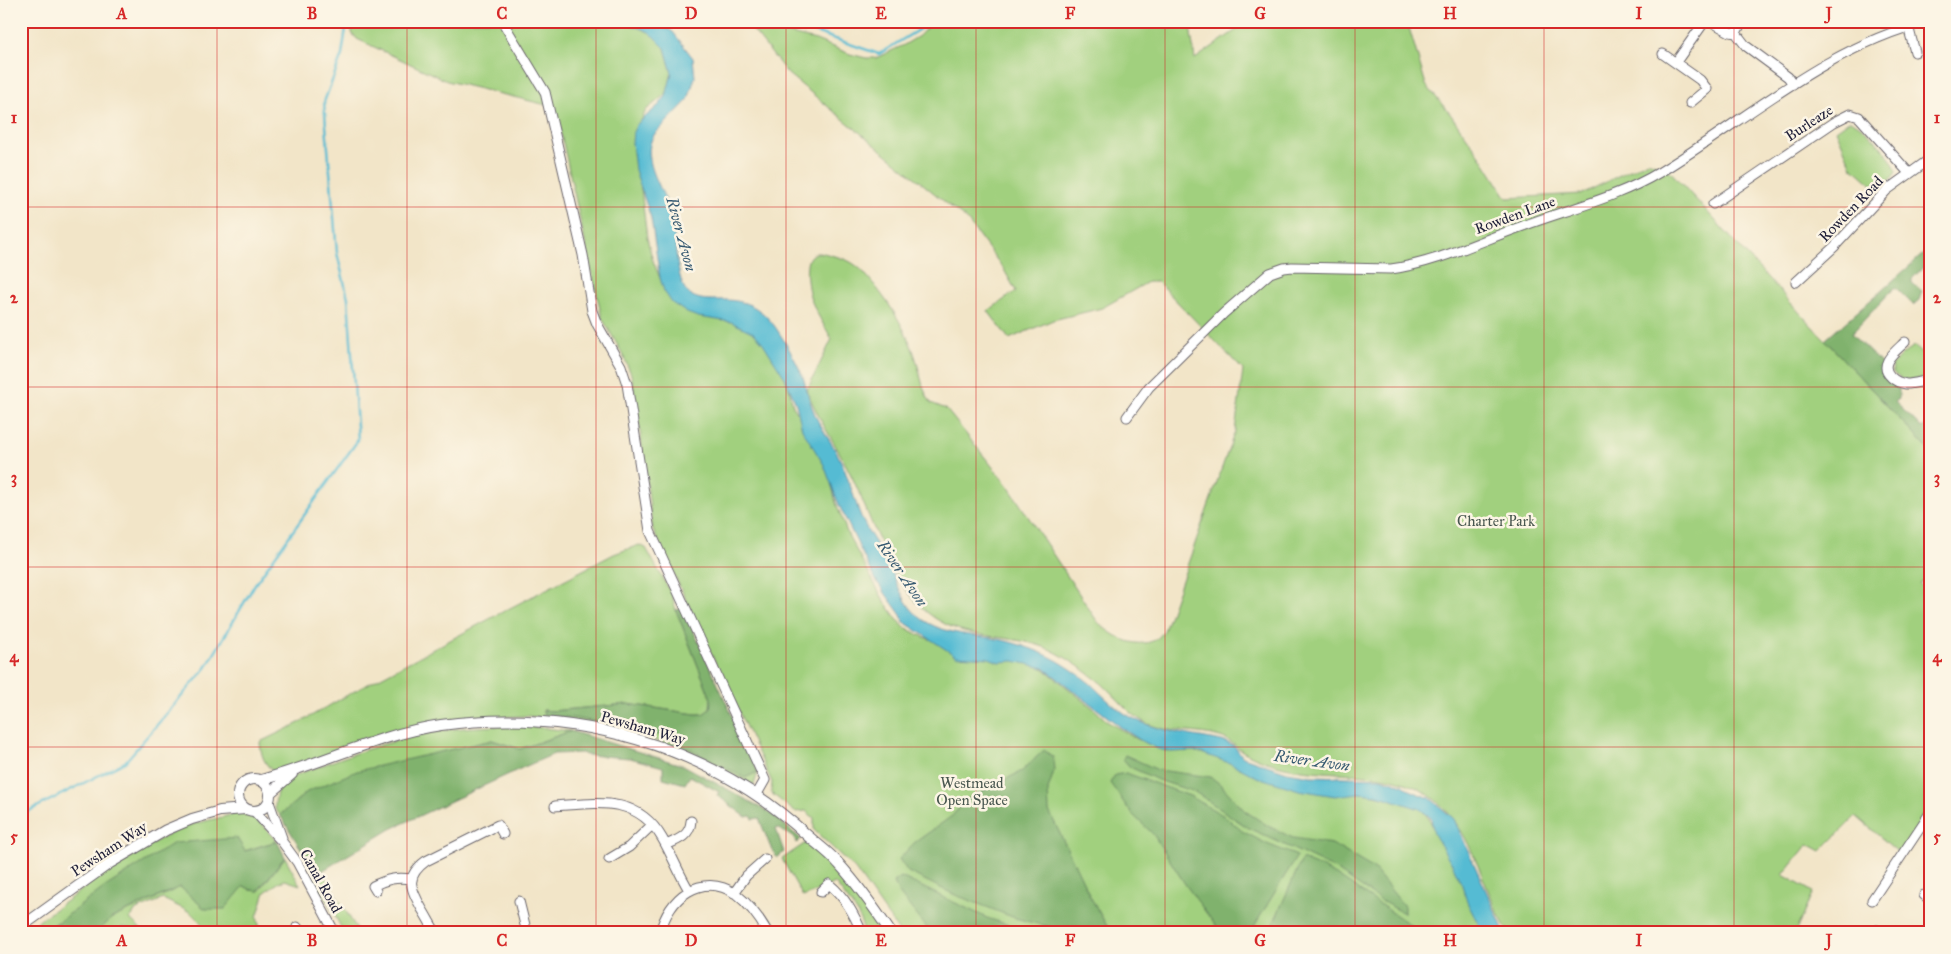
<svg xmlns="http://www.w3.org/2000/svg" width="1951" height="954" viewBox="0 0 1951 954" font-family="'IM FELL Great Primer',serif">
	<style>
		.green { fill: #a1d07e; stroke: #62795c }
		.forest { fill: #80b26d; stroke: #516a54 }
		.water { fill: #55bbd3; stroke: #3c6e87 }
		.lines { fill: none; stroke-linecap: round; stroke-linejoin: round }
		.stream { stroke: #55bbd3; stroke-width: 2.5 }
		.minor-casing { stroke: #6b666c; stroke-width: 11 }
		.major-casing { stroke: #6b666c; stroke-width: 12 }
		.minor { stroke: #fff; stroke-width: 9 }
		.major { stroke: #fff; stroke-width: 10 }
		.grid { fill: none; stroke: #d62828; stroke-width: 1; stroke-opacity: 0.55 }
		.labels { text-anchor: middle; stroke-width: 5; stroke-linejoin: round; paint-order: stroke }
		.street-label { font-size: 15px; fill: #22223b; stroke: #fcf5e5 }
		.park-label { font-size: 15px; fill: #48564f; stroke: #fcf5e5 }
		.water-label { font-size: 16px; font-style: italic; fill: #345870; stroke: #fcf5e5 }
		.neatline { fill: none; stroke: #d62828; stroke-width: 2 }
		.grid-label { font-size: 16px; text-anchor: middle; font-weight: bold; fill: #d62828 }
	</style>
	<rect width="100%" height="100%" fill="#fcf5e5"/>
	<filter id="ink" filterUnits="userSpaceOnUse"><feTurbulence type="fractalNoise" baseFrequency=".02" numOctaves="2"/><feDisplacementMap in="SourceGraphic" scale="10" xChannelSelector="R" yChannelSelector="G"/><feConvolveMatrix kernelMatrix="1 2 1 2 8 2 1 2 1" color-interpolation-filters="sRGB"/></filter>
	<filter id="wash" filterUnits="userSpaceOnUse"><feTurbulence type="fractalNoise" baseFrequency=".0096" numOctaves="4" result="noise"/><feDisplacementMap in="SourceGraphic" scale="20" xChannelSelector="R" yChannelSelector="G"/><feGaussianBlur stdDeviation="1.12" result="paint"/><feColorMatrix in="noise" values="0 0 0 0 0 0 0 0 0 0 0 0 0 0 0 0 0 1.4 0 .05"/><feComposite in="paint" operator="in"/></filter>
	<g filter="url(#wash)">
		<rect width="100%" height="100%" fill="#f2e5c8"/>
		<path class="green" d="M352,21H622L649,32L665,48L672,73L667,93L646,110L636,132L639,173L647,238L653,261L665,290L764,330L781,355L793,406L825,457L836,503L848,535L883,599L896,618L905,628L926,638L955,647L1028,662L1044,669L1093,708L1108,722L1137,739L1145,742L1184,749L1412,804L1421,808L1429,819L1467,893L1477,919L1484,933H900L855,869L814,830V818L806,811L795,812L771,793L772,782L653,530L636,400L631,374L622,353L602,318L555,107L447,81L357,39L352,33Z
			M933,21H1189L1195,59L1249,21H1407L1426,85L1451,115L1481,157L1507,198L1582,194L1648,161L1668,169L1821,336L1930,451V577L1919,583L1930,595V809L1900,854L1856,816L1821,851L1808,844L1783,875L1813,892L1795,933H1509C1482,891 1475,832 1434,799C1395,766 1332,778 1285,767C1271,764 1257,759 1244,752C1236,747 1229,739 1220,737C1198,730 1171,734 1148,724C1129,715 1116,696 1101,683C1087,672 1072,661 1057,653C1023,634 979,641 945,624C890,597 874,518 847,467C834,441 817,418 807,390L832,339C825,327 817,315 812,302C808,293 802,261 812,255C817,251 825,253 830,255C845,258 856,263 866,275C886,298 903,323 914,353C920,369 921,389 931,403L946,409L1008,486L1097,621C1110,635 1135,650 1155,640C1158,638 1162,634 1164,631L1235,431L1243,370L1158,282H1148L1102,308L1053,320L1009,339L988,311L1016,291L1003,268L967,220L788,74L748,24L816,40L850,54L866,58H876L904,45L919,36Z
			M1850,120C1863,124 1895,159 1896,172L1884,188H1876L1852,167L1836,130Z
			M1914,346L1930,360L1927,363L1930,365V376C1916,380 1905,384 1893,373L1892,365L1903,354Z
			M639,545L646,548L672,595L676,610L711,699L710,709L703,714H695L628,704L552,711L544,710L612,724L625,720L684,746L758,772L754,785L679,748L627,731L563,719L527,716L470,718L274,772C263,763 261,754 260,742L297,724L353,692L508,609L614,554Z
			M525,726L571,731L520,749L492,740L307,792L280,815L275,809C275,800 276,790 282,784C291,775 308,771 320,766C359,751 400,738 441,731C469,726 497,726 525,726Z
			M239,813C257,816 265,827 277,841L244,851L53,924L44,933H22L105,873L153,843L185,826Z
			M807,842L833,867L885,933H865L857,912L835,883L803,897L782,859Z
			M285,857L300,885L285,880L278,883L265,892L257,917L261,933H211L190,912L163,899L136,910L130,919L145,933H135L131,929L123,927L113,933H96L112,918L181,887L205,909L244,886L251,890L259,891Z
			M322,871L359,933H344L313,874Z"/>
		<path class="forest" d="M1930,248V260L1912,279V283L1922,291L1919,300L1913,305L1895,287L1851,334L1882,364L1885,377L1899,389V399L1895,402L1922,428L1930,421V451L1825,340Z
			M683,608L758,772L745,778L684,746L625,720L612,724L543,714V710L552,711L628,704L695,714H703L710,709L711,699L676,610Z
			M571,731L685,766L769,812L801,839L797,843L794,838L778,828L776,829L784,852L777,858L770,846L759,818L753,819L751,816L746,817L717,795L719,792L690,776L685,784L663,778V767L630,758L586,755L582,753L554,754L522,768L391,829L322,871L313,874L306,857L280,815L307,792L357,771L492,740L520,749Z
			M1044,750L1053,757L1054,771L1048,790L1049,811L1091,898L1111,933H1072L1015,918L953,894L908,872L899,859L914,843L952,816L967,799L1022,771Z
			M1125,755L1158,770L1211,777L1220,784L1245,811L1270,827L1293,838L1332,844L1374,869L1404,906V913L1383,902L1333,868L1247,827L1195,792L1158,780L1130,767L1123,759Z
			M1126,773L1190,796L1226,817L1242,831L1267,844L1297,856L1250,933H1221L1185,884L1153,834L1132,814L1110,783L1115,775Z
			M237,838L245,851L277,841L285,857L258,891L251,890L244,886L225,909H205L180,887L112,918L96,933H44L105,887L174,843Z
			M1302,859L1323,868L1336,875L1414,927L1408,933H1269Z
			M901,877L987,918L1034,933H931L898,892L894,882Z"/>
		<path class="water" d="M622,21H656L673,32L693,58L695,77L688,100L654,135C638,160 667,193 672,218C676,237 675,282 689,294C698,300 706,300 716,300C744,299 759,305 776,328C786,343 796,360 803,377C807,390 810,404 816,417C822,430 831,441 837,453C848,474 853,497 862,519C868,533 878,545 885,559C894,574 902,600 914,612C939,638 979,633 1010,642C1045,652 1064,662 1092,685C1102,695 1112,705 1124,713C1155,733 1191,734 1226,742L1235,747L1243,757L1287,772L1311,776L1380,778L1403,785L1413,792L1430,798L1454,819L1505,933H1483L1468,904L1462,885L1452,864L1434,834L1431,818L1420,809L1377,795L1359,793L1335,796L1299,790L1257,777L1232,764L1204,754L1193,751L1171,752L1158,749L1140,740L1122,728L1044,668L1014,661L999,662L989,658L956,656L904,622L901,615L877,582L865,559L839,505L824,465L802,429L796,404L785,378L763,343L754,333L731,322L698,317L687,313L672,303L664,291L660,278L651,218L635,170L632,143L633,132L637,124L659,105L666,96L672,73L665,48L649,32Z"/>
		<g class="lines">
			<path class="stream" d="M764,21L773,28L809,30L879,54L923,27L927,21
				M21,815L125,762L206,668L255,584L358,440L348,298L337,253L324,102L342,55L347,21"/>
		</g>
	</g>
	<g filter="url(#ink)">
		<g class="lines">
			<defs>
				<path id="minor" d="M502,21L545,92L583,255L592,311L597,324L621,366L627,384L650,531L765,780L757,794
					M1710,21L1730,32L1736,33
					M1742,21L1736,33L1746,46L1788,77L1793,84
					M1908,26L1915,52
					M1663,54L1700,80L1707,89L1690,103
					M1927,61L1930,59
					M1676,62L1705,21
					M1713,204L1834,122L1850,114L1859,117L1909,173
					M1796,282L1834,247L1887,190L1930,159
					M1905,342C1896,351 1877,364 1891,377C1895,381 1900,383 1906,384C1914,384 1922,381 1930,380
					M1127,417L1149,387L1224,313L1270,273L1284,268L1292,267L1391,269C1437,263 1480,241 1523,226C1569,209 1619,197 1660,172C1747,119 1828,46 1929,21
					M269,802L282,838
					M555,806C597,803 637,795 662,838C672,855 679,874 689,890
					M255,812L283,843L297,862L335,933
					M666,845C678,840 690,836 691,821
					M609,859L629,847L652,825
					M376,891L373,886C387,879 396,877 411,879
					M821,892L829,884C845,897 854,914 862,933
					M734,893L746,876L765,859
					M1924,895L1930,900
					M1872,900L1930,813
					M519,901L527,933
					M297,927L302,933
					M1877,930L1880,933
					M436,933C431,925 427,917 422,909C411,889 404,877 426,861L498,825L503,834
					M627,933L648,931L659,933
					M660,933C668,898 701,871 736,894C749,904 760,919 768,933
					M1926,933L1930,927"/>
				<path id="major" d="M238 795a16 16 0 1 1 32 0a16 16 0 1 1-32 0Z
					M261,780C321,764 379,734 441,725C574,707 708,744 808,836C818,845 830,853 839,864C858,885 875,909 891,933
					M270,793L292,774
					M21,927L110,863L166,830L192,819L220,811L245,809"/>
			</defs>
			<use href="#minor" class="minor-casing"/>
			<use href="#major" class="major-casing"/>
			<use href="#minor" class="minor"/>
			<use href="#major" class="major"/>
		</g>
	</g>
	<path class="grid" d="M217,21V933M407,21V933M596,21V933M786,21V933M976,21V933M1165,21V933M1355,21V933M1544,21V933M1734,21V933M21,207H1930M21,387H1930M21,567H1930M21,747H1930"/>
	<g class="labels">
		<g class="street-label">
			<text transform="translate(1809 123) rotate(-33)" y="5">Burleaze</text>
			<text transform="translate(1851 209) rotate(-46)" y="5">Rowden Road</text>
			<text transform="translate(1515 215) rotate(-20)" y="5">Rowden Lane</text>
			<text transform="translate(643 728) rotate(16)" y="5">Pewsham Way</text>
			<text transform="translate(109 849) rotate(-33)" y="5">Pewsham Way</text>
			<text transform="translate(321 881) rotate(61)" y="5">Canal Road</text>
		</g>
		<g class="park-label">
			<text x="1496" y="526">Charter Park</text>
			<text x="972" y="788">Westmead<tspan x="972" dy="17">Open Space</tspan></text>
		</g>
		<g class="water-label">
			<text transform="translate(682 234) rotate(75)" y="6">River Avon</text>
			<text transform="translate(903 573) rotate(56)" y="6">River Avon</text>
			<text transform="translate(1312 760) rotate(8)" y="6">River Avon</text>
		</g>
	</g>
	<rect width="1951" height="954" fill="none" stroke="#fcf5e5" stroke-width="55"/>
	<rect x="28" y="28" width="1896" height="898" class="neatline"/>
	<g class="grid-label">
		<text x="122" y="19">A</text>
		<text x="312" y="19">B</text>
		<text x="502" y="19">C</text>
		<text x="691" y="19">D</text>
		<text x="881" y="19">E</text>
		<text x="1070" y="19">F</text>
		<text x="1260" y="19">G</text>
		<text x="1450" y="19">H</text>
		<text x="1639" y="19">I</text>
		<text x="1829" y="19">J</text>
		<text x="14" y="123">1</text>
		<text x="1937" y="123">1</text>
		<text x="14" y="303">2</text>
		<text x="1937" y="303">2</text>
		<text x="14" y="483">3</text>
		<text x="1937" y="483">3</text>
		<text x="14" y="662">4</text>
		<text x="1937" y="662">4</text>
		<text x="14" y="842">5</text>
		<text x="1937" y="842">5</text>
		<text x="122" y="946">A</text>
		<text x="312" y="946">B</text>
		<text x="502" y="946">C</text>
		<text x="691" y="946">D</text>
		<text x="881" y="946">E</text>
		<text x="1070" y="946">F</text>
		<text x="1260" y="946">G</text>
		<text x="1450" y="946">H</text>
		<text x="1639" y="946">I</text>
		<text x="1829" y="946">J</text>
	</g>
</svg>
